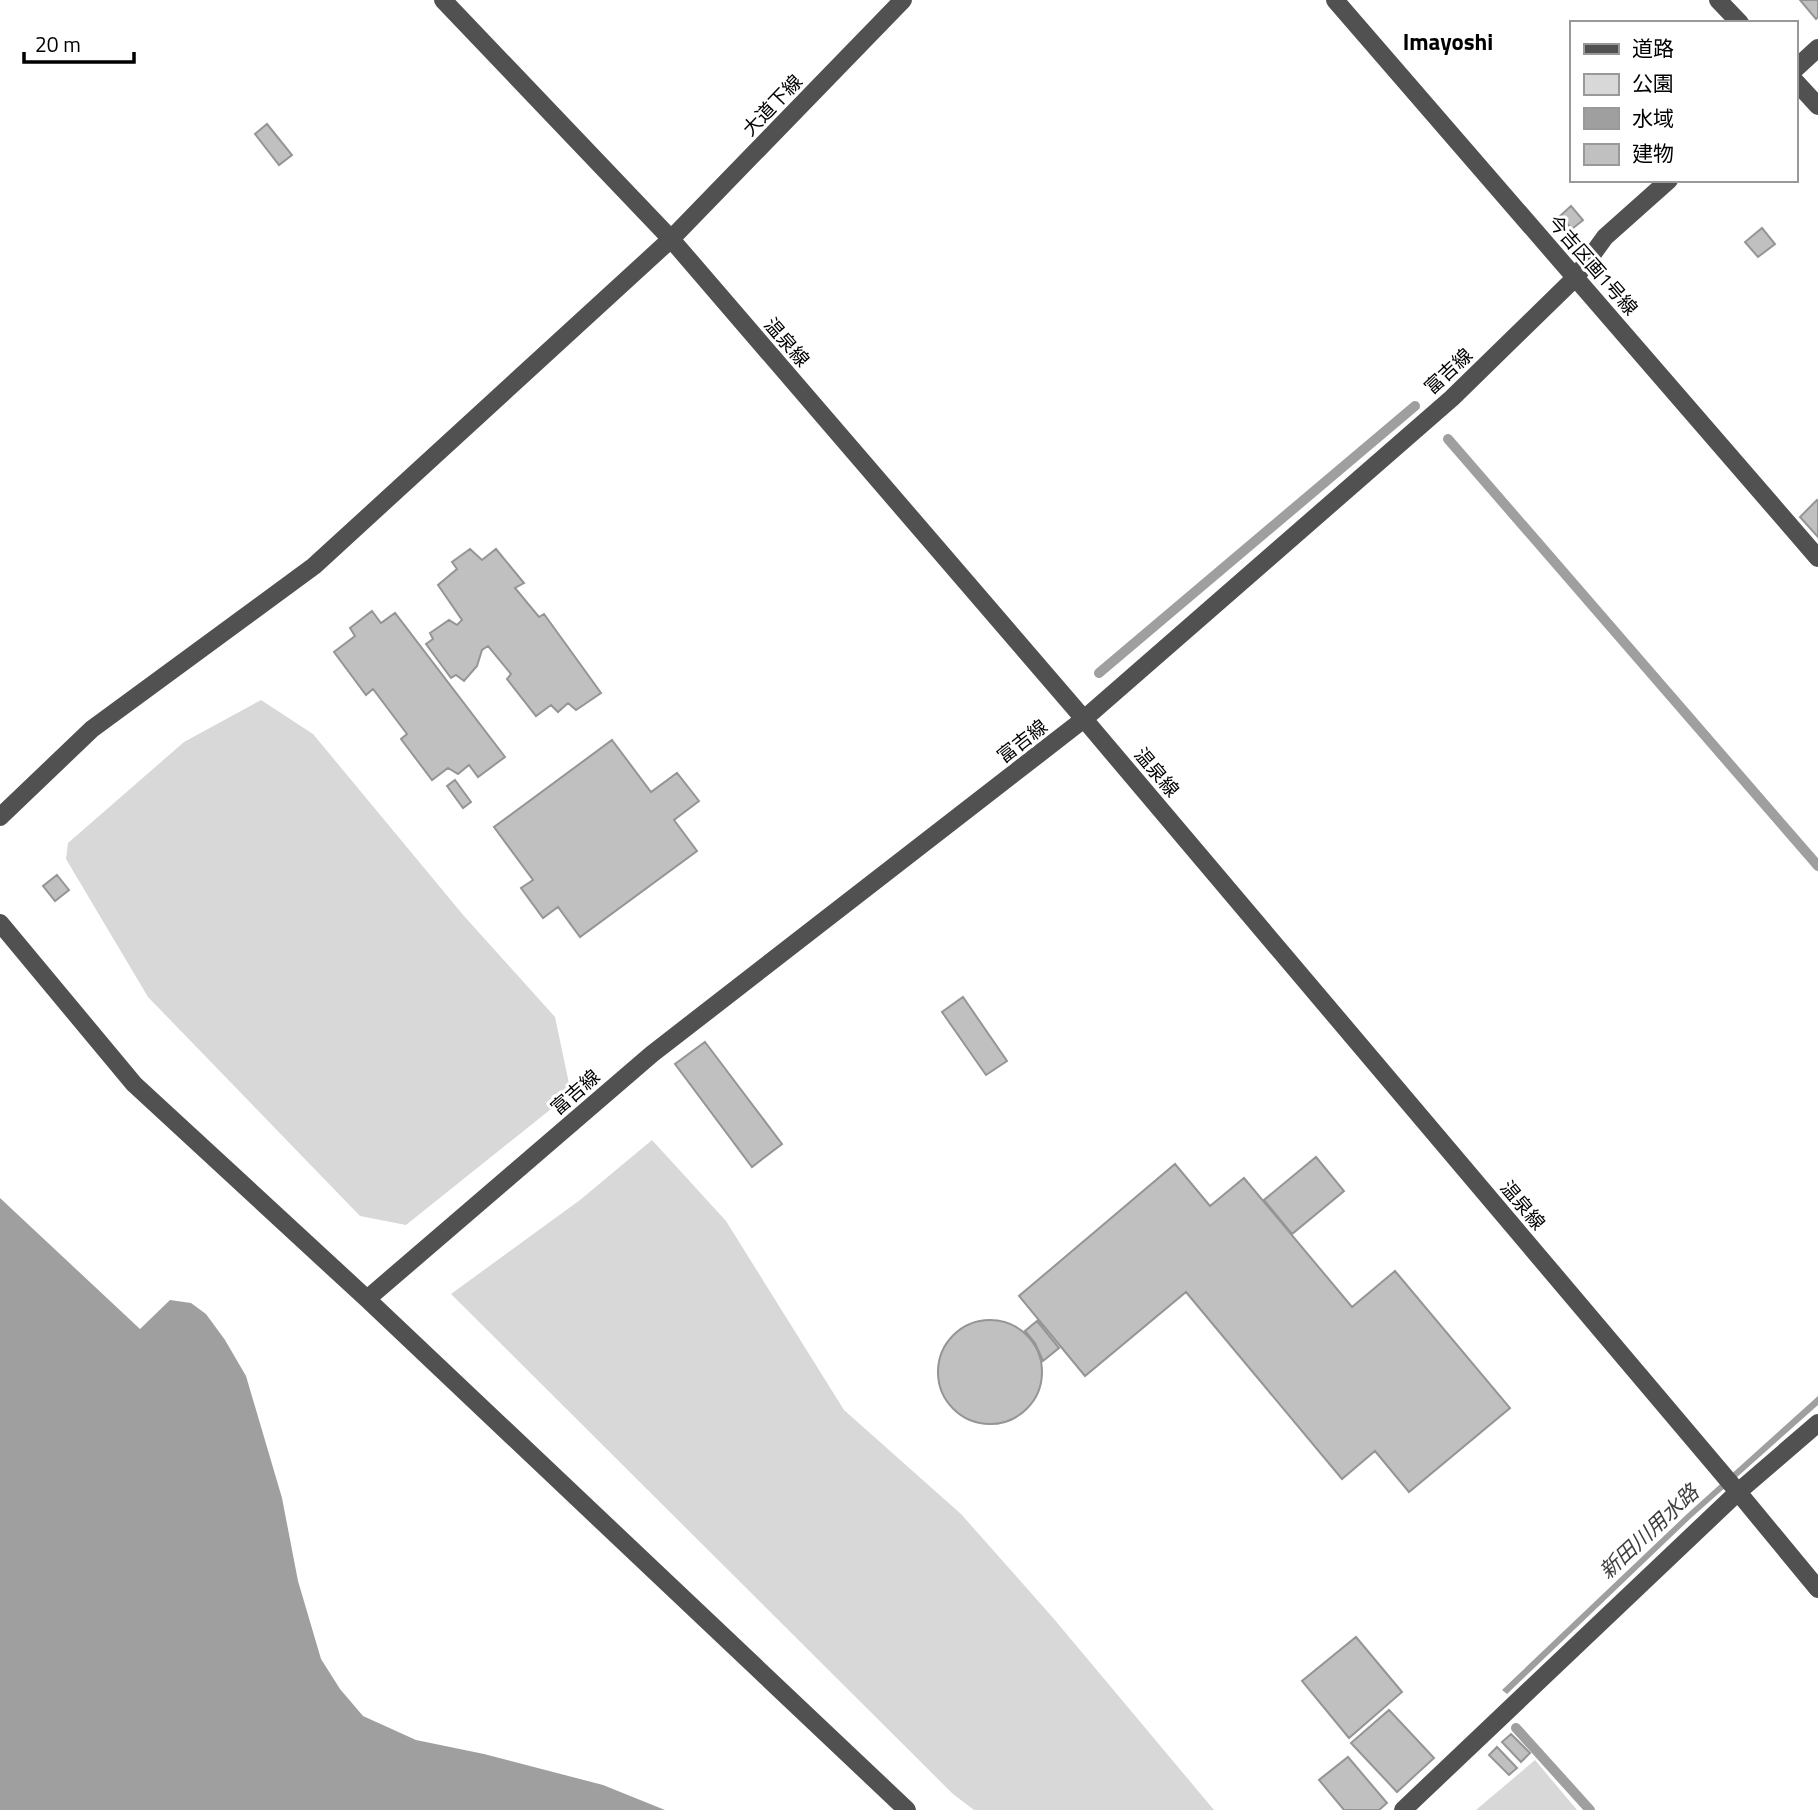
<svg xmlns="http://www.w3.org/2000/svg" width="1818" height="1810" viewBox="0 0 1818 1810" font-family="'Titillium Web','Noto Sans JP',sans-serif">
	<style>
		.green { fill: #d8d8d8 }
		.water { fill: #9f9f9f }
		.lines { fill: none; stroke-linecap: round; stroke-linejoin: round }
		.stream { stroke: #9f9f9f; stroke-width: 10 }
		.building { fill: #c0c0c0; stroke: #959595; stroke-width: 2 }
		.minor { stroke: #515151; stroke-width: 18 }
		.labels { text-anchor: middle; stroke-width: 6; stroke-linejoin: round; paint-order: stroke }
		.street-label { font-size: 19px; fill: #000; stroke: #fff }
		.water-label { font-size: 21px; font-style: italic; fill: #404040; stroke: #fff }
		.quarter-label { font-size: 23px; font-weight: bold; fill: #000; stroke: #fff }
	</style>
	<rect width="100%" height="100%" fill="#fff"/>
	<path class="green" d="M261,700L313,734L464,916L555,1017L571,1093L406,1225L360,1216L148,997L66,859L68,843L184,742Z
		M652,1140L726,1221L844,1410L961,1514L1054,1619L1214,1810H974L953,1794L451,1294L580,1200Z
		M1535,1760L1577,1810H1476Z"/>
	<path class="water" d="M0,1198L140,1329L170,1300L191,1303L206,1314L225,1340L246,1376L282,1498L298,1581L321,1659L340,1689L363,1716L416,1740L484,1754L603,1785L665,1810H0Z
		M1818,1396V1405L1691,1518L1507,1694L1502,1690L1687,1514Z"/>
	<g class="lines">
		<path class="stream" d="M1448,439L1818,866
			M1099,673L1415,406
			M1516,1728L1590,1810"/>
	</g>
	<path class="building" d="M1800,0H1818V17L1816,19Z
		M267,124L292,155L279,165L255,134Z
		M1571,206L1583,220L1572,229L1560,216Z
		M1762,228L1775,244L1758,257L1745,242Z
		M1817,500L1818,501V537L1800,517Z
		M470,549L482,560L496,549L524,583L515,588L539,617L544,614L601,693L576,710L568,703L558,712L551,705L536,716L507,679L511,674L488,646L482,650L477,666L464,681L456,675L451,678L426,644L433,639L430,633L449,620L457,625L462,620L438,585L457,569L452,562Z
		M372,611L381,623L395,613L505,757L478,777L469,765L458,774L448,768L432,780L401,739L407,734L373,689L366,695L334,652L355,636L350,628Z
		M612,740L651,792L677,773L699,801L674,820L697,851L580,937L558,907L543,918L521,888L533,880L494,827Z
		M455,780L471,802L463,808L447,786Z
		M57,875L69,890L55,901L43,886Z
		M963,997L1007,1061L986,1075L942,1012Z
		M705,1042L782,1144L752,1167L675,1064Z
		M1316,1157L1344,1191L1292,1234L1264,1200Z
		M1175,1164L1210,1206L1244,1178L1352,1307L1395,1271L1510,1408L1409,1492L1375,1451L1342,1479L1186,1292L1085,1376L1019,1296Z
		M938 1372a52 52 0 1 1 104 0a52 52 0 1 1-104 0Z
		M1037,1321L1059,1348L1043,1361L1035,1343L1025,1331Z
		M1356,1637L1402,1692L1349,1738L1302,1681Z
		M1389,1710L1434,1758L1397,1792L1351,1743Z
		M1511,1734L1530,1753L1521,1762L1502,1742Z
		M1497,1747L1517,1768L1509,1775L1489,1755Z
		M1348,1757L1387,1803L1379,1810H1344L1319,1780Z"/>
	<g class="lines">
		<path class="minor" d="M443,0L671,239L1084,719L1738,1492L1818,1589
			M1335,0L1818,558
			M1718,0L1740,23
			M1795,69L1818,48
			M1795,81L1818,106
			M0,817L92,729L314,566L671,239L903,0
			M0,923L134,1084L367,1299L907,1810
			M367,1299L652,1054L1084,719L1452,398L1576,277L1605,237L1669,180
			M1403,1810L1738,1492L1818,1423"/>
	</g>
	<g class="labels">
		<g class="street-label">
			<text transform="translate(772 105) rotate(-46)" y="7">大道下線</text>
			<text transform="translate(1593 265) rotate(49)" y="7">今吉区画1号線</text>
			<text transform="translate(787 342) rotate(49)" y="7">温泉線</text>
			<text transform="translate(1448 371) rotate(-43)" y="7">富吉線</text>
			<text transform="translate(1022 741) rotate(-38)" y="7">富吉線</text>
			<text transform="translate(1157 772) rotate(50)" y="7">温泉線</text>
			<text transform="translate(575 1092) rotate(-41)" y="7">富吉線</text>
			<text transform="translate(1523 1205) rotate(50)" y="7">温泉線</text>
		</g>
		<g class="water-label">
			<text transform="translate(1649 1532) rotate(-43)" y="7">新田川用水路</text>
		</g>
		<g class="quarter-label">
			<text x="1448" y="50">Imayoshi</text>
		</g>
	</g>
	<rect x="1570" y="21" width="228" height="161" fill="#ffffff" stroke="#999999" stroke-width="2"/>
	<rect x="1584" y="44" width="35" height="10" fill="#515151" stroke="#999999" stroke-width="2"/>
	<text x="1632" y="56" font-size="21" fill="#000000">道路</text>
	<rect x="1584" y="74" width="35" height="21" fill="#d8d8d8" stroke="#999999" stroke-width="2"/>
	<text x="1632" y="91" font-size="21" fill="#000000">公園</text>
	<rect x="1584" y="108" width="35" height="21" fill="#9f9f9f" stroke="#999999" stroke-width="2"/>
	<text x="1632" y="126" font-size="21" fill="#000000">水域</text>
	<rect x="1584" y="144" width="35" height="21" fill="#c0c0c0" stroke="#999999" stroke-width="2"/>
	<text x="1632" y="161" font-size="21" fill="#000000">建物</text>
	<path d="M24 52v10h110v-10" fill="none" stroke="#000000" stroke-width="3.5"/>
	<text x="35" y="52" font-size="21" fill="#000000" stroke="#ffffff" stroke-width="5" paint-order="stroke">20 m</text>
</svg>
